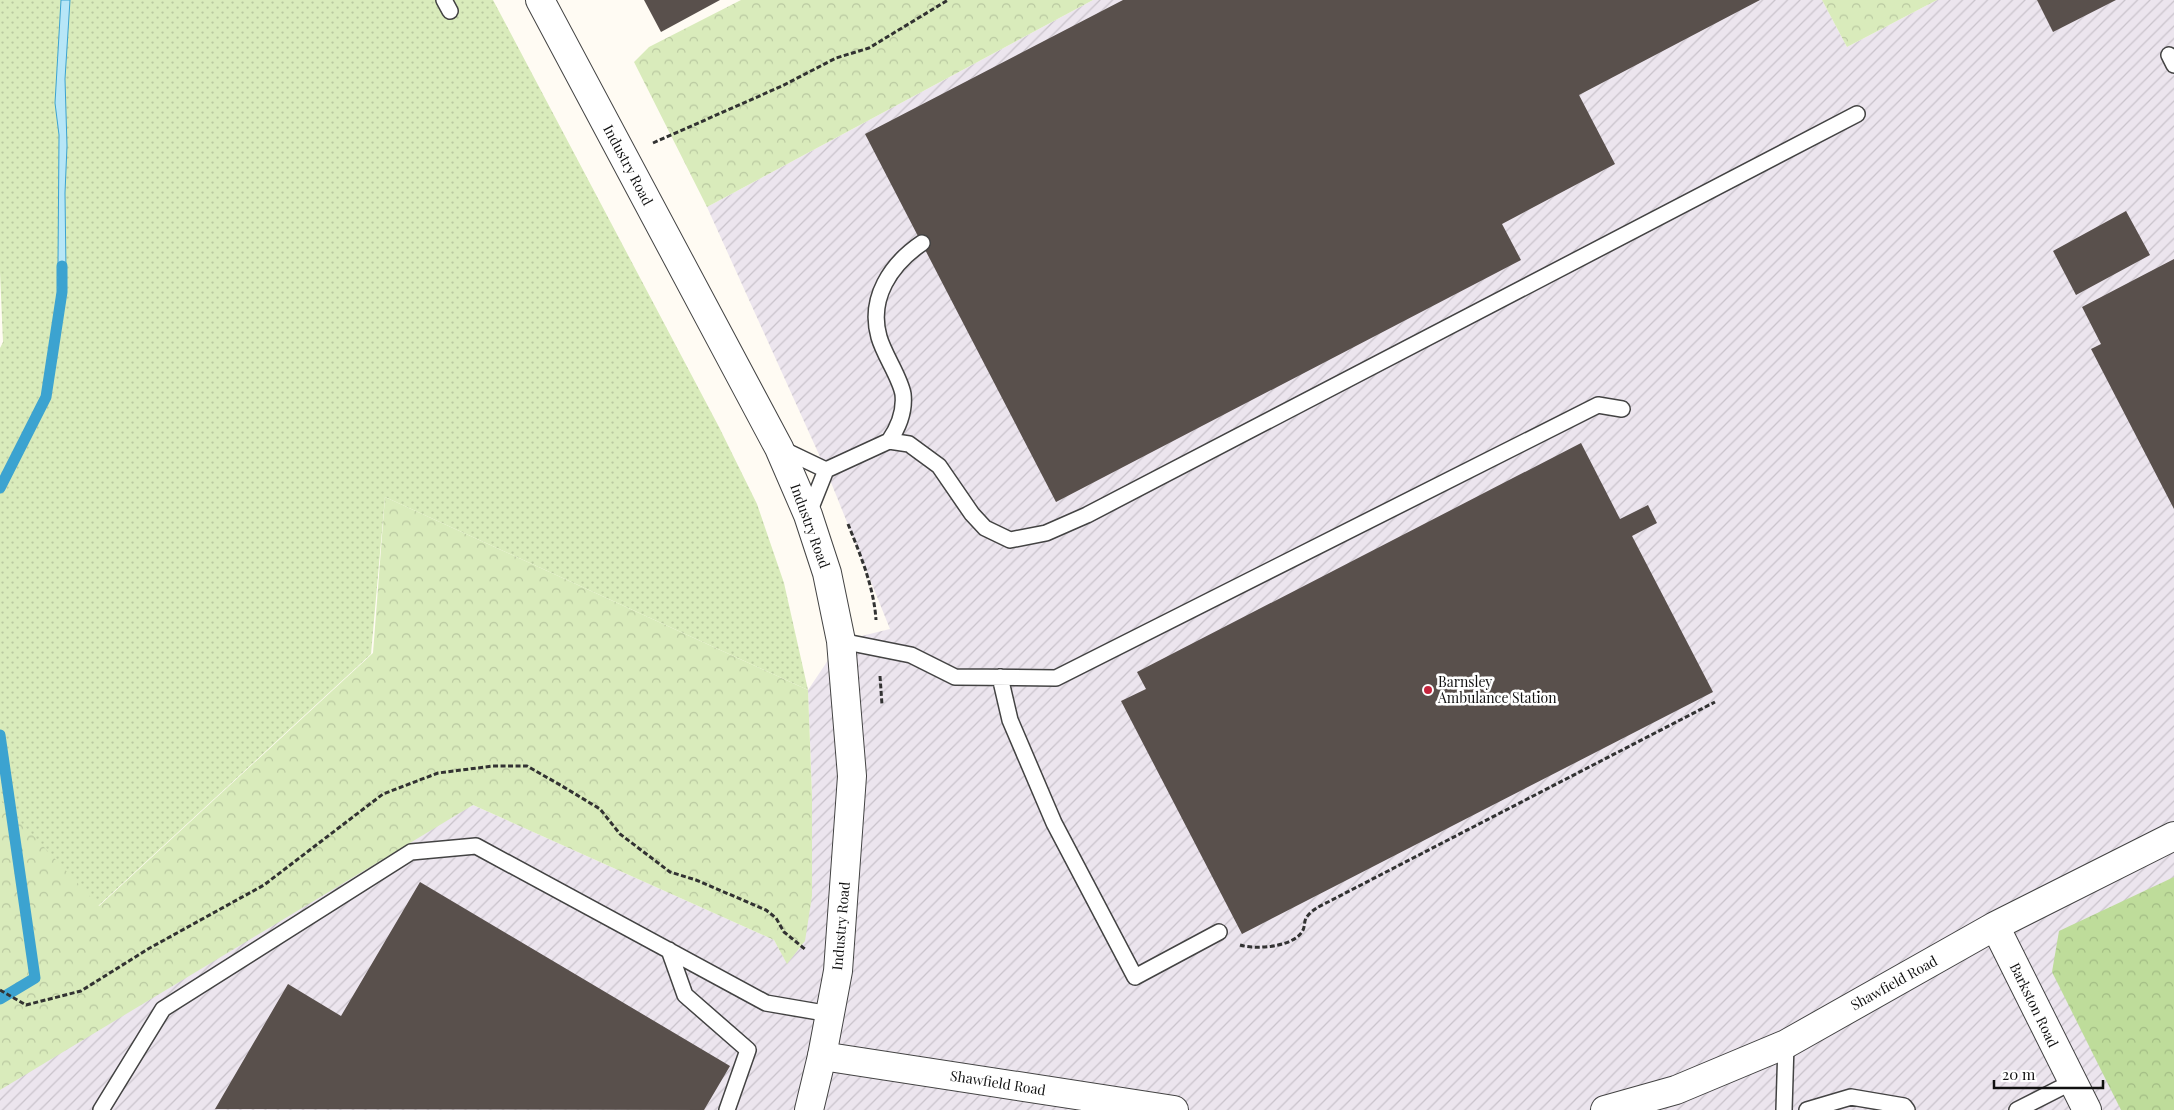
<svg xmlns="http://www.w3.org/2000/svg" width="2174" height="1110" viewBox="0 0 2174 1110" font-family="'Playfair Display',serif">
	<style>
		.industrial { fill: url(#industrial-furrows) }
		.grass { fill: url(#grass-dots) }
		.forest { fill: url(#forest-crowns) }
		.park { fill: url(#park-crowns) }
		.water { fill: #b7e6f7; stroke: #3ca3d0 }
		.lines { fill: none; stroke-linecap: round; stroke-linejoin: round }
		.stream { stroke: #3ca3d0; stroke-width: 11 }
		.building { fill: #59504c }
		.service-casing { stroke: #434343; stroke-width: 18 }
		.minor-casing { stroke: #434343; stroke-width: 30 }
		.tertiary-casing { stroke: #434343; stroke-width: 30 }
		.path { stroke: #323232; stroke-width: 3; stroke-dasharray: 5 2.5; stroke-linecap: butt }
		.service { stroke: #fff; stroke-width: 15 }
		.minor { stroke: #fff; stroke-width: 28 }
		.tertiary { stroke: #fff; stroke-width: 28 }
		.poi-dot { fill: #c4243c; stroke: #fff; stroke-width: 2 }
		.labels { text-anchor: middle; stroke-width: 5; stroke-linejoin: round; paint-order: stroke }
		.street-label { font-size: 14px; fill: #101010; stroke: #fff }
		.poi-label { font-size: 14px; fill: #101010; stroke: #fff; text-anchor: start }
	</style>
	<defs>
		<pattern id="industrial-furrows" width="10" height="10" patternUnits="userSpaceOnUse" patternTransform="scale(1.25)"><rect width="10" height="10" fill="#ece5ee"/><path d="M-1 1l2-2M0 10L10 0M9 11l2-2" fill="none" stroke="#c9c3cb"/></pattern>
		<pattern id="grass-dots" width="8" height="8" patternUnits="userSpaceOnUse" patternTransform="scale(1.25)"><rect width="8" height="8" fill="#d9ebbb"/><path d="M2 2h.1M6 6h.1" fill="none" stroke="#b9c8a0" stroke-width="1.8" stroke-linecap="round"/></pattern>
		<pattern id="forest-crowns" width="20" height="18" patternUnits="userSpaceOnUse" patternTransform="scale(1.25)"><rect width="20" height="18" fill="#bedc9a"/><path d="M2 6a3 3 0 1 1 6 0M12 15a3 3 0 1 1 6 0" fill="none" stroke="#a2bc84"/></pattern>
		<pattern id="park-crowns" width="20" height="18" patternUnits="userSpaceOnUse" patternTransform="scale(1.25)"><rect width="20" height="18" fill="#d9ebbb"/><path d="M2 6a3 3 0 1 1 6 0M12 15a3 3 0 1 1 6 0" fill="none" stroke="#b9c8a0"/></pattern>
	</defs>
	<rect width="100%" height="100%" fill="#fffbf3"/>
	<path class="industrial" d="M1093,0H1822L1847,47L1937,0H2174V1110H0V1068L473,805L774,940L787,963L812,896V795L808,690L841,641L890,629L826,470L707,207Z"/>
	<path class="grass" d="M0,0H493L719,427L757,504L784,583L808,690L385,497L371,654L97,907L0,803V348L3,342L0,272Z"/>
	<path class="forest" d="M2174,877V1110H2121L2052,972L2059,931Z"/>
	<path class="park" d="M741,0H1093L707,207L634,62L649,47Z
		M1822,0H1937L1847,47Z
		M385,497L808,690L812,795V896L805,941L787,964L774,940L473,805L0,1090V800L99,906L373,653Z"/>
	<path class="water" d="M61,0H70L65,79L67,146L65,193L66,271L65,280L62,281L59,279L58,264L59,135L55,103Z"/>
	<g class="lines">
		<path class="stream" d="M0,488L46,397L62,292V266
			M0,735L35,978L0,999"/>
	</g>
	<path class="building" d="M644,0H720L661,32Z
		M1123,0H1760L1579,95L1615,164L1502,224L1521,260L1056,502L865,134Z
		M2037,0H2116L2053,32Z
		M2126,211L2150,255L2076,295L2053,251Z
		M2174,259V509L2091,349L2101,344L2082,307Z
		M1581,443L1620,519L1648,505L1657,523L1632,536L1713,692L1242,934L1121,701L1146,689L1137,672Z
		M420,882L730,1066L704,1110L215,1109L288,984L341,1016Z"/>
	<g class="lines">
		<defs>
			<path id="service" d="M444,0L450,11
				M2169,55L2174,65
				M889,441C898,428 905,412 903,394C900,377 884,355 879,337C868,298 891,264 922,243
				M780,448L826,470
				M808,515L826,470L889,441L909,444L939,466L972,514L985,528L1010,540L1046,533L1087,515L1857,114
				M841,641L911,655L955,677L1056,678L1598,405L1622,409
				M1000,677L1010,720L1054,823L1135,977L1219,932
				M669,950L685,995L748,1050L727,1110
				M101,1110L163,1009L411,852L476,846L766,1003L830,1014
				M1784,1110L1786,1044
				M1807,1110L1851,1097L1904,1106L1907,1110
				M2017,1110L2072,1082"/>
			<path id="minor" d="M1995,926L2087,1110
				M822,1056L1174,1110
				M1605,1110L1676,1090L1786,1044L1995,926L2174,836"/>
			<path id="tertiary" d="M540,0L779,448L808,515L827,573L841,641L852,776L838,971L822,1056L809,1110"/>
		</defs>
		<use href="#service" class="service-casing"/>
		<use href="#minor" class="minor-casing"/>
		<use href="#tertiary" class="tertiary-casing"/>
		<path class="path" d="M653,143L782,86L836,58L869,48L948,0
			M848,524C860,554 874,587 876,620
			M880,676L882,705
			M1240,945C1256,950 1295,947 1303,930C1305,926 1304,922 1306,918C1311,910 1320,906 1328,902L1715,702
			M0,990L26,1005L81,991L148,949L264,885L383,794L438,773L493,766H527L562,786L600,809L620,834L670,872L696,880L766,910L776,918L784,932L806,950"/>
		<use href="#service" class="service"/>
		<use href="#minor" class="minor"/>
		<use href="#tertiary" class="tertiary"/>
	</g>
	<circle class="poi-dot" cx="1428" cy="690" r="5"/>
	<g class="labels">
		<g class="street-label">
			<text transform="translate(628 165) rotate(62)" y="5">Industry Road</text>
			<text transform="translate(810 526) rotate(70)" y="5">Industry Road</text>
			<text transform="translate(841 926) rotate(-85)" y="5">Industry Road</text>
			<text transform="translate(1894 983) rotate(-29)" y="5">Shawfield Road</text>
			<text transform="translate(2034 1005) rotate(64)" y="5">Barkston Road</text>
			<text transform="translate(998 1083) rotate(9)" y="5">Shawfield Road</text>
		</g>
		<g class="poi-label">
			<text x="1438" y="687">Barnsley<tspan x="1438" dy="16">Ambulance Station</tspan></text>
		</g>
	</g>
	<path d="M1994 1080v8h109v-8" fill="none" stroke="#101010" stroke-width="2.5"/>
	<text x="2002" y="1080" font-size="15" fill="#101010" stroke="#ffffff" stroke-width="4" paint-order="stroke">20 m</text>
</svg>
